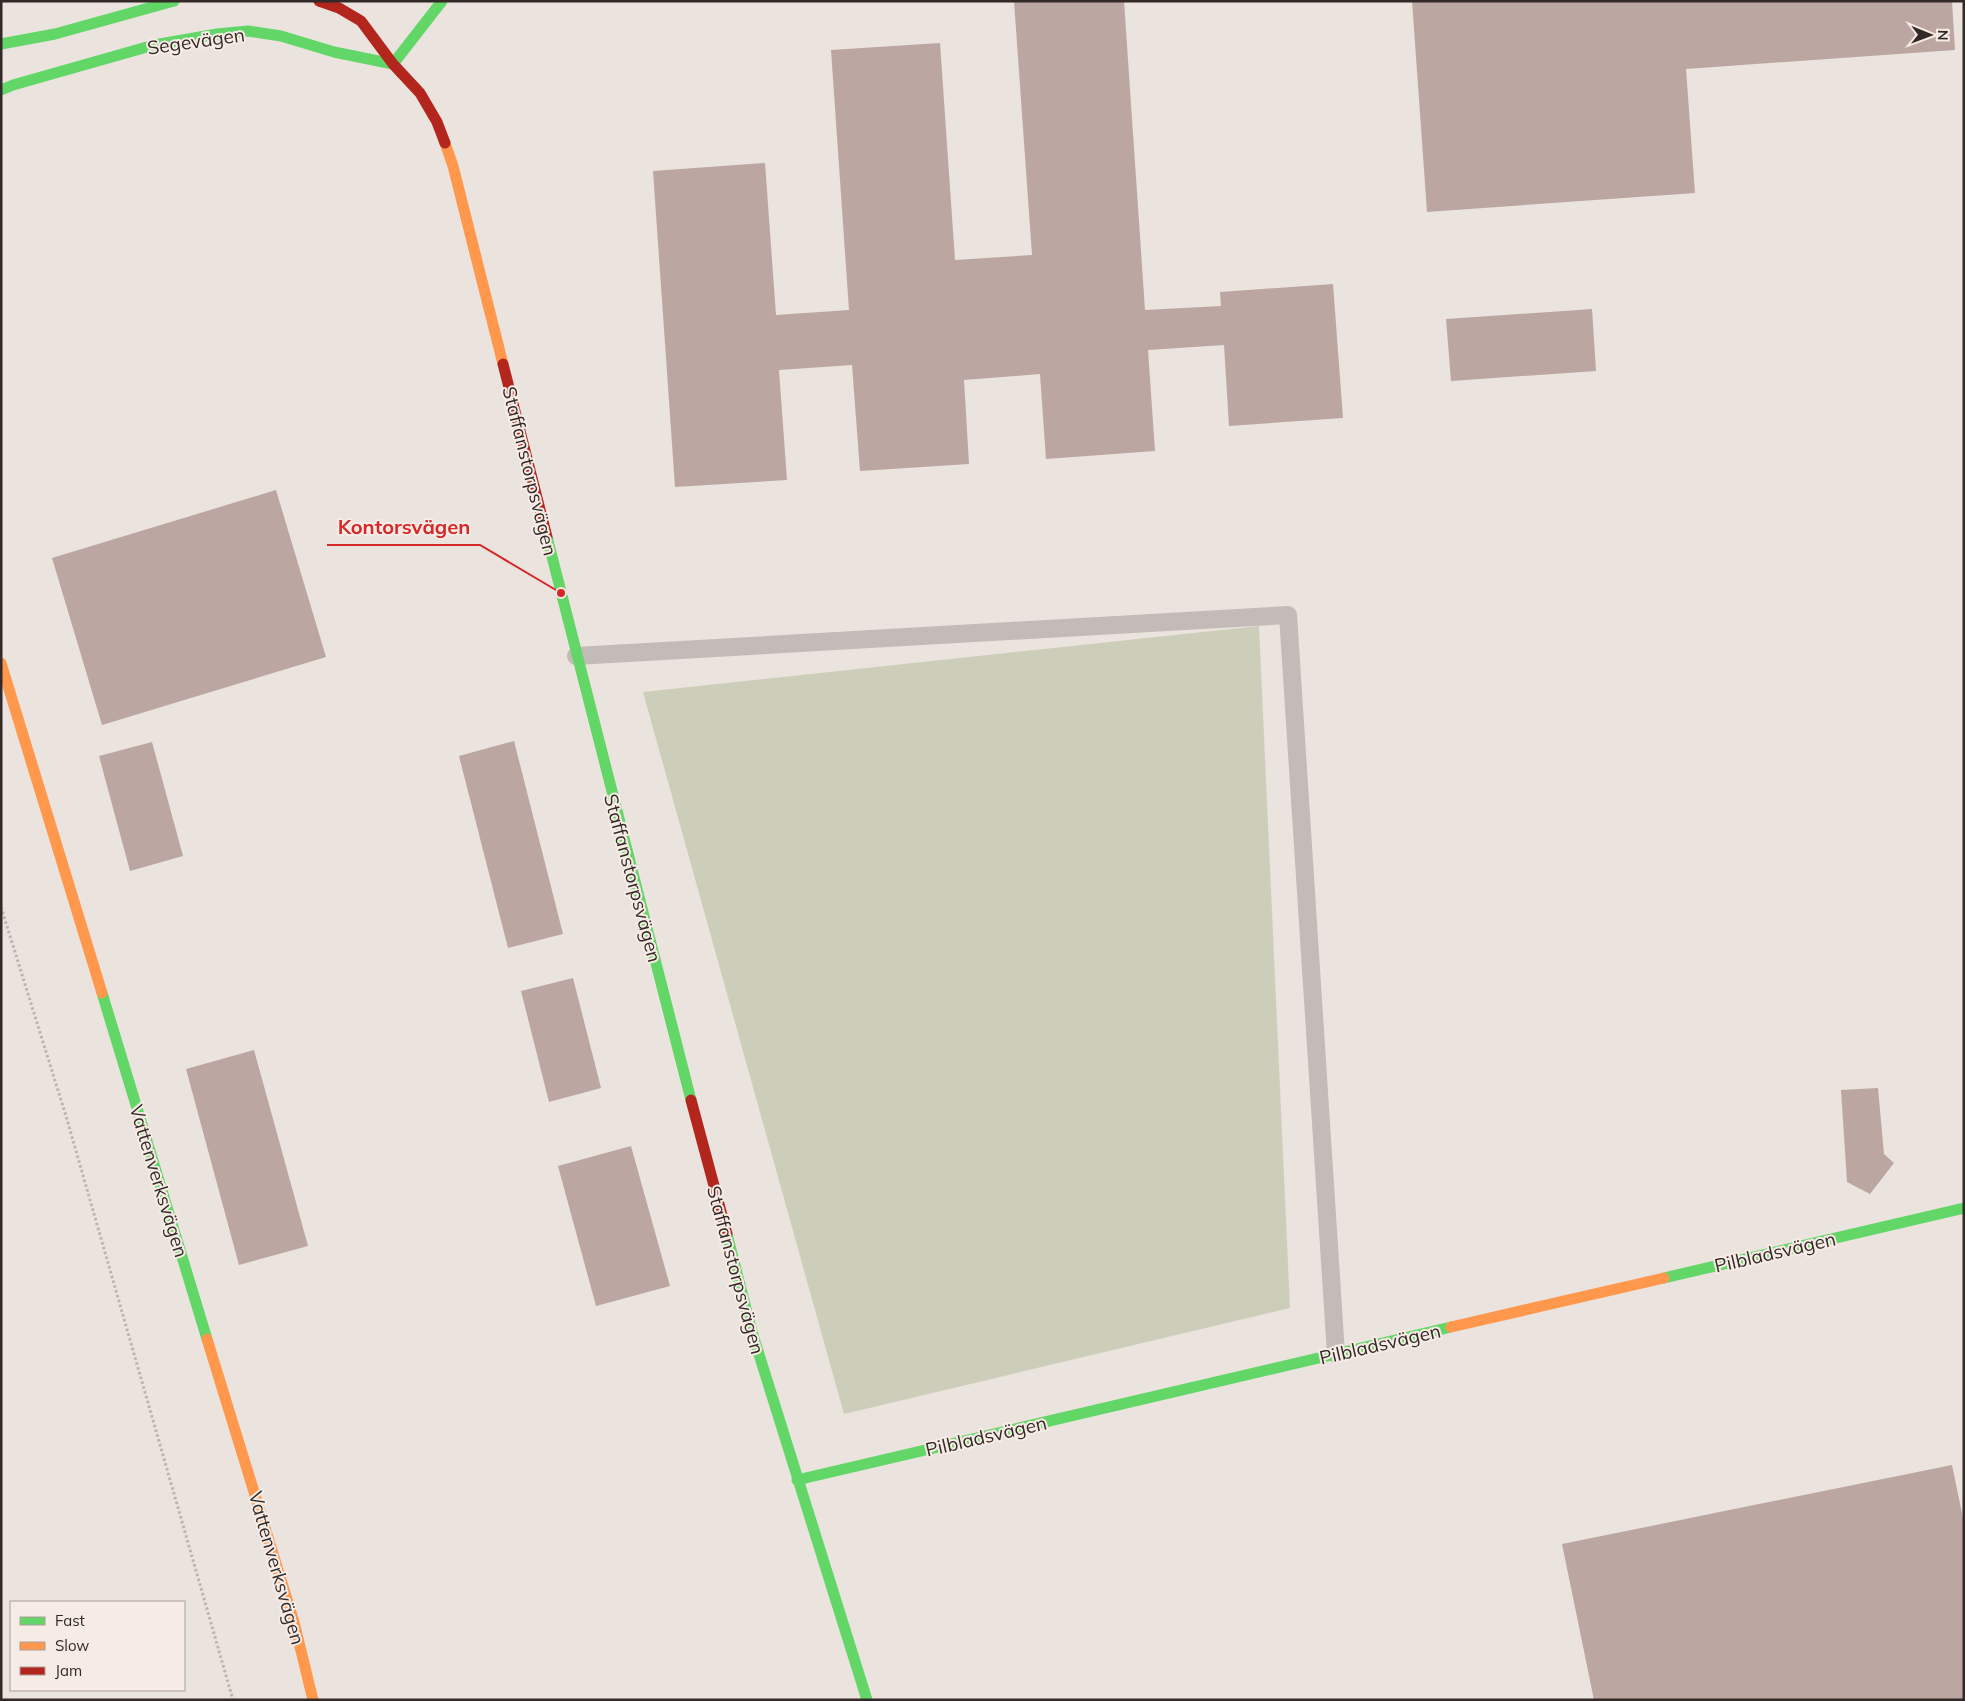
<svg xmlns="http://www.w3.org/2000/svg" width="1965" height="1701" viewBox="0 0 1965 1701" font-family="Mulish,sans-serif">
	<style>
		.green { fill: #cdceb9 }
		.building { fill: #bca6a1 }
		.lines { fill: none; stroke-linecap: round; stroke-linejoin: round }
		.path { stroke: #bcb4b0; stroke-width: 3; stroke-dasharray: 2.5 2.5; stroke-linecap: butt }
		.lane { stroke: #c3bbb7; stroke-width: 18 }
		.fast { stroke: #63d668; stroke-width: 11 }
		.slow { stroke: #ff974d; stroke-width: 11 }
		.jam { stroke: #b3261e; stroke-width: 11 }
		.labels { text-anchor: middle; stroke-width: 4; stroke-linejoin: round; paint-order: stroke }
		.street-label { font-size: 19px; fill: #332926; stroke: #f7ece5 }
		.leader { fill: none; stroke: #d62828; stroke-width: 2 }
		.callout-dot { fill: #d62828; stroke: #f7ece5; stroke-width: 2 }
		.callout-label { font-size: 20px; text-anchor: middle; font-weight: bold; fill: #d62828; stroke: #f7ece5; stroke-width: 4; stroke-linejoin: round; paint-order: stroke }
	</style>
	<rect width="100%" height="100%" fill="#eae3de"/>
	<path class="green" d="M1259,626L1290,1308L844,1414L643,692Z"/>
	<path class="building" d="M1014,1H1124L1145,310L1221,306L1220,292L1333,284L1343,418L1229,426L1224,345L1148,350L1155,451L1046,459L1040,374L964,380L969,464L860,471L852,365L779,370L787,480L675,487L653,171L765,163L776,315L849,310L831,50L940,43L955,260L1032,255Z
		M1412,1H1952L1955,50L1686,69L1695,193L1427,212Z
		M1592,309L1596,371L1451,381L1446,319Z
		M276,490L326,657L102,725L52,558Z
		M514,741L563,934L508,948L459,756Z
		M152,742L183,856L130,871L99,756Z
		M573,978L601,1088L549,1102L521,991Z
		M254,1050L308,1246L239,1265L186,1069Z
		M1878,1088L1884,1154L1894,1163L1870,1194L1847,1182L1841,1090Z
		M631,1146L670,1286L596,1306L558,1166Z
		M1952,1465L1964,1523V1700H1594L1562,1544Z"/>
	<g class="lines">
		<path class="path" d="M1,907L66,1116L233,1700"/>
		<path class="lane" d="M576,656L1288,615L1336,1354"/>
		<path class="fast" d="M1,44L55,34L174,1
			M393,64L442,1
			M1,90L13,85L154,45L217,34L248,31L281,36L334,52L393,64
			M547,537L691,1100
			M102,993L207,1339
			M727,1234L752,1332L867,1700
			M1664,1278L1964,1208
			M797,1480L1451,1327"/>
		<path class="slow" d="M445,143L453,166L503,364
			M1,663L102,993
			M1451,1327L1664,1278
			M207,1339L294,1622L313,1700"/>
		<path class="jam" d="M319,1L339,8L361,21L393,64L420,93L437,122L445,143
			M503,364L547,537
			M691,1100L727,1234"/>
	</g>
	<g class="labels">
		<g class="street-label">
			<text transform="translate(196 41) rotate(-8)" y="7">Segevägen</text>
			<text transform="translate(530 471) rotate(76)" y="7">Staffanstorpsvägen</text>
			<text transform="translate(633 878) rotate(75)" y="7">Staffanstorpsvägen</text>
			<text transform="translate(159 1181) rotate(73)" y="7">Vattenverksvägen</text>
			<text transform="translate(1775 1252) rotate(-13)" y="7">Pilbladsvägen</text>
			<text transform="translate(736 1270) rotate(75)" y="7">Staffanstorpsvägen</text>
			<text transform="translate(1380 1344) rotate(-13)" y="7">Pilbladsvägen</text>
			<text transform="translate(986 1436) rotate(-13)" y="7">Pilbladsvägen</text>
			<text transform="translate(277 1568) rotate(74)" y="7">Vattenverksvägen</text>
		</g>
	</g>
	<path class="leader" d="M561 593L480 545H327"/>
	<circle class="callout-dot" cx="561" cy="593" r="5"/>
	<g class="callout-label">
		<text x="404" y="534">Kontorsvägen</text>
	</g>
	<rect width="1965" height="1701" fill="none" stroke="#332926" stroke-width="5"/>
	<rect x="10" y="1601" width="175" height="90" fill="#f7ece5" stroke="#a99e99"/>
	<rect x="20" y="1617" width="25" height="8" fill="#63d668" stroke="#a99e99"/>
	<text x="55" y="1626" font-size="15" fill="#332926">Fast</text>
	<rect x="20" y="1642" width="25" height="8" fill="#ff974d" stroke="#a99e99"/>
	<text x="55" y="1651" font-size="15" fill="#332926">Slow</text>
	<rect x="20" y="1667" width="25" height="8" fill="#b3261e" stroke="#a99e99"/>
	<text x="55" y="1676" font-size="15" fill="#332926">Jam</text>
	<g transform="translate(1930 35) rotate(91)" stroke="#f7ece5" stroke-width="4" paint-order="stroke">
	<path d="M0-4L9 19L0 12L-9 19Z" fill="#332926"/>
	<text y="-8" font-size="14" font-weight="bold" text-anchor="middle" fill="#332926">N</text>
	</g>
</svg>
